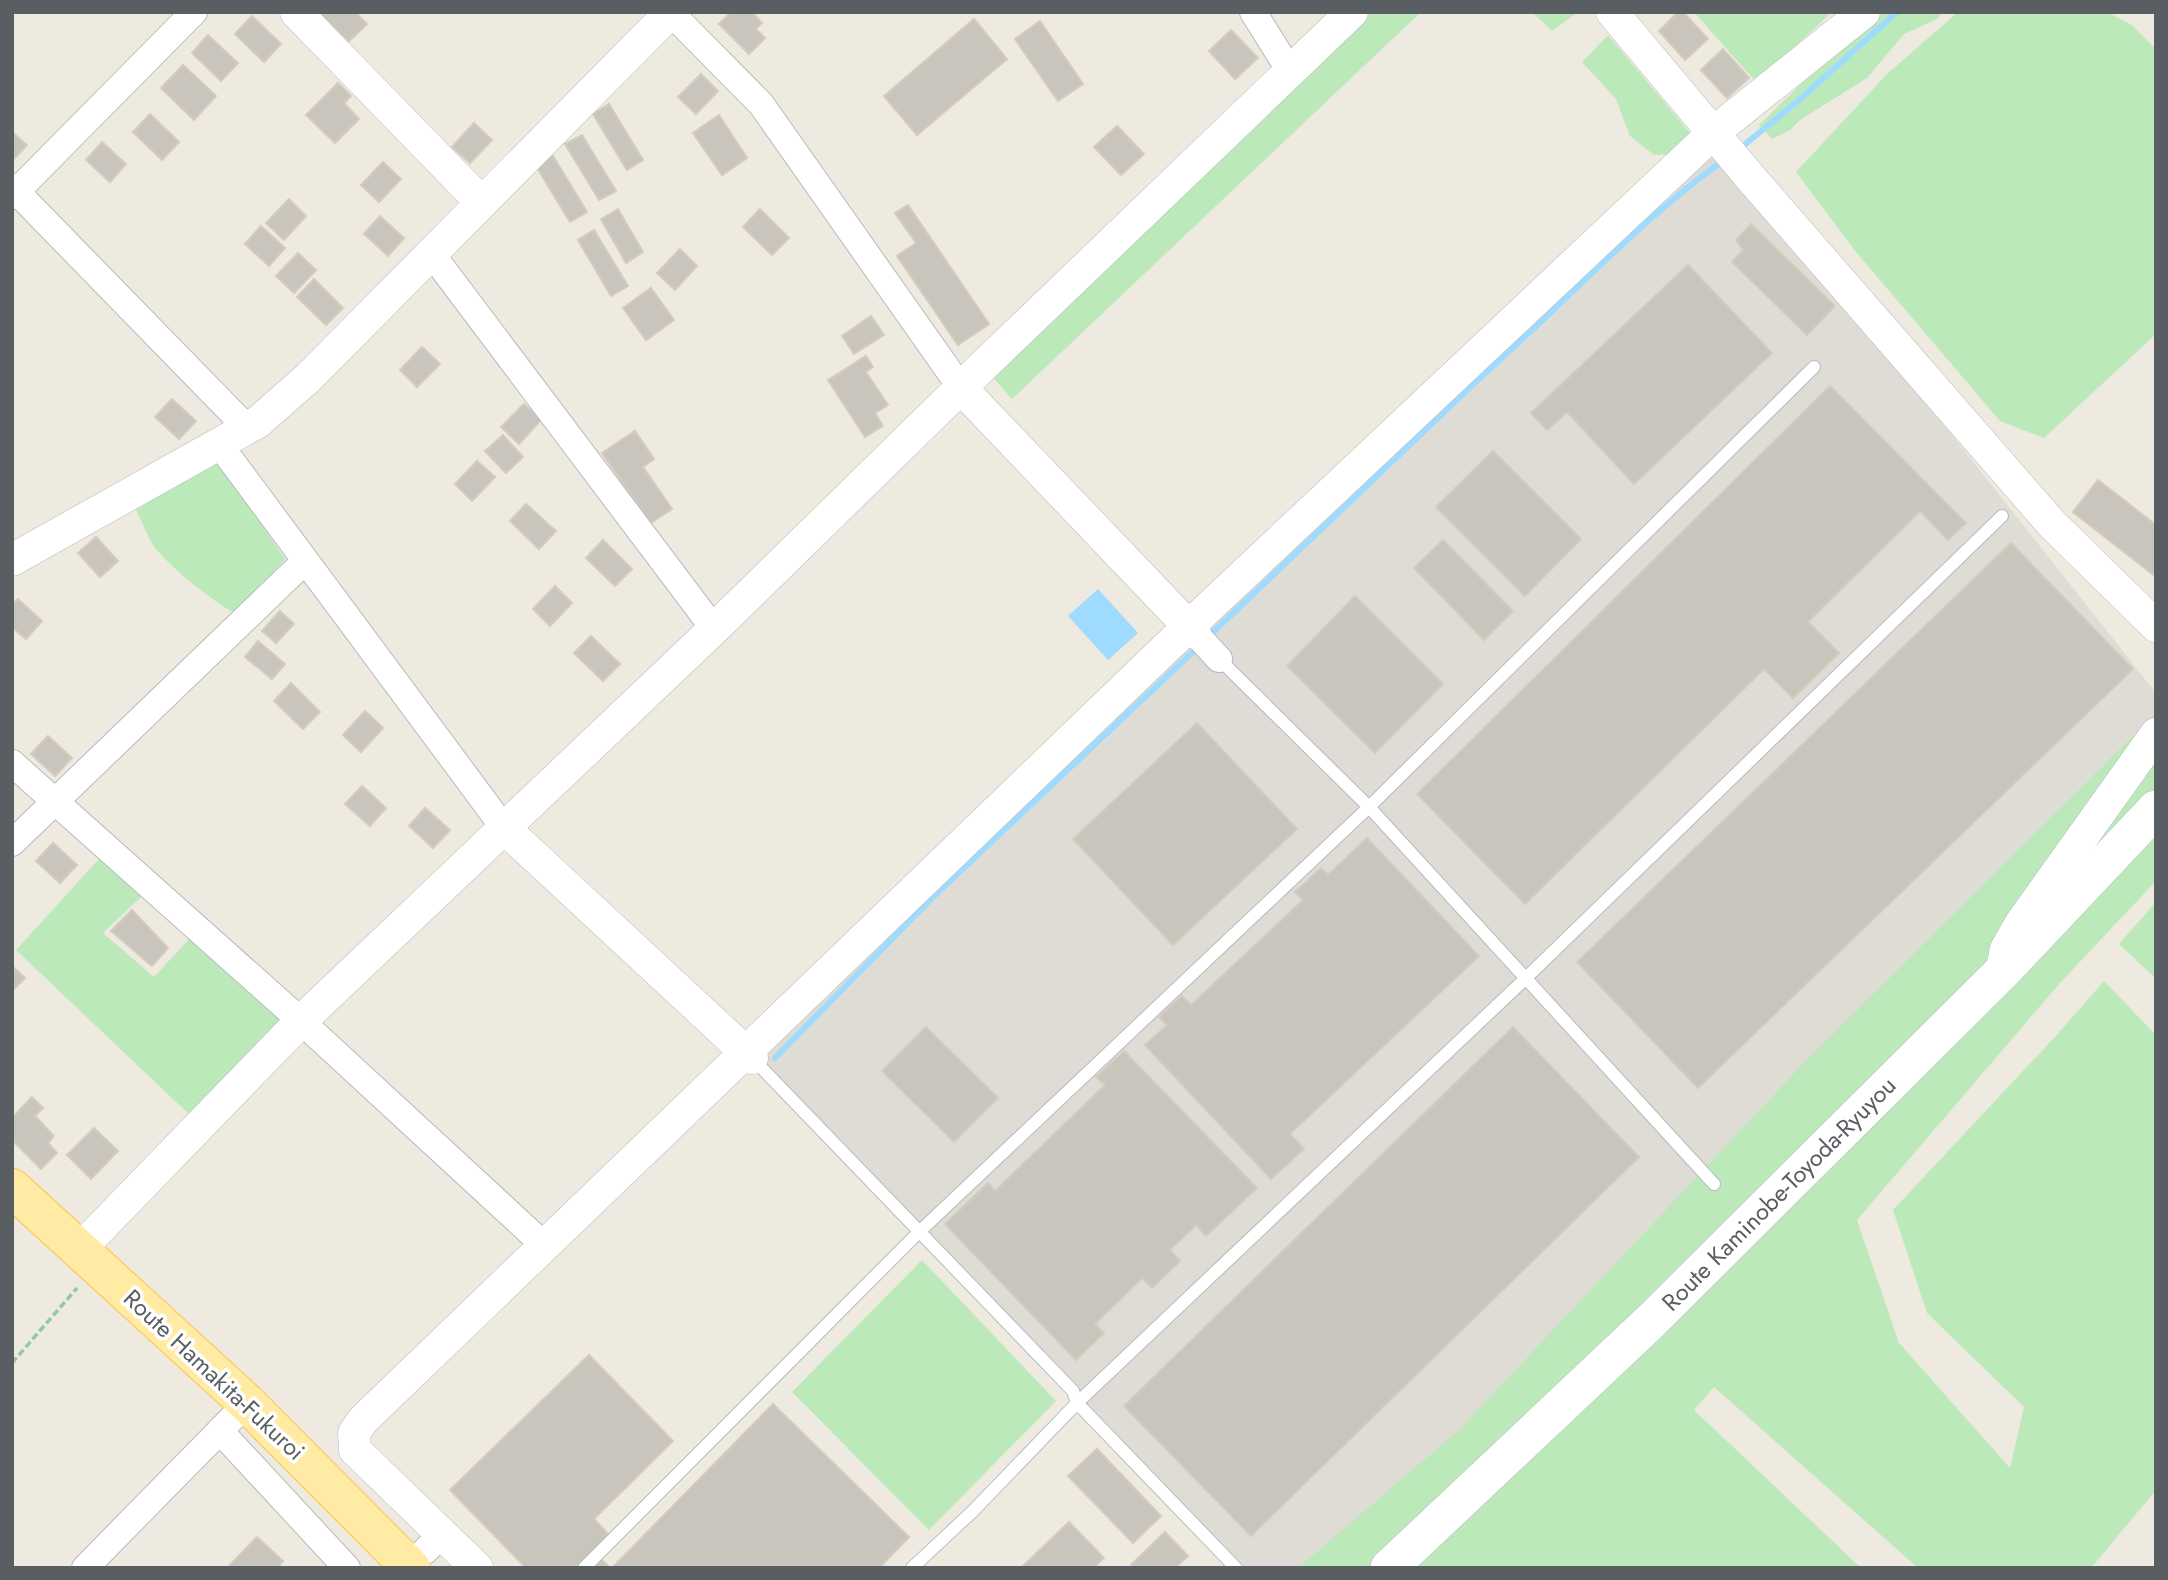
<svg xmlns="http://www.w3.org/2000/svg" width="2168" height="1580" viewBox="0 0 2168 1580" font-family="Jost,sans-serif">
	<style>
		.industrial { fill: #dedcd5 }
		.green { fill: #bce9ba }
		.water { fill: #9fdbff }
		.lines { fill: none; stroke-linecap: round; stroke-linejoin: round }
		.stream { stroke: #9fdbff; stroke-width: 6 }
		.building { fill: #c9c5bd; stroke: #d3ccbe; stroke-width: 2 }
		.service-casing { stroke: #b6babf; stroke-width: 14 }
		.minor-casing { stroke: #b6babf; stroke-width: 28 }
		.tertiary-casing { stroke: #b6babf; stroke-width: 33 }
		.secondary-casing { stroke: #b6bbc1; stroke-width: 38 }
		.primary-casing { stroke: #ffc248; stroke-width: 40 }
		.path { stroke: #93ca9f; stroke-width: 3.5; stroke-dasharray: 7 3.5; stroke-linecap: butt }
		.service { stroke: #fff; stroke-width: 12 }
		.minor { stroke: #fff; stroke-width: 26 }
		.tertiary { stroke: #fff; stroke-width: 32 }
		.secondary { stroke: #fff; stroke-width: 37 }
		.primary { stroke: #ffeba4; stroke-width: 38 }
		.labels { text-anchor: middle; stroke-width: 7; stroke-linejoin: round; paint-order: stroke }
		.street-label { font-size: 24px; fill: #595e63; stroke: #fff }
	</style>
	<rect width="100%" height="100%" fill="#eeeae0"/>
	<path class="industrial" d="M1720,142L2156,693V748L1389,1568H1237L752,1058Z"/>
	<path class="green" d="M1352,12H1421L1012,399L983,366Z
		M1532,12H1578L1552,31Z
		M1694,12H1825L1828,16L1756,82Z
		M1881,12H1943L1937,19L1904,34L1867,78L1800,120L1790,130L1772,139L1759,125L1839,47Z
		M1958,12H2107L2132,25L2156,49V334L2044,438L2000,421L1856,252L1796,172L1887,74Z
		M1608,35L1700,145L1692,153L1654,155L1630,136L1616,99L1582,62Z
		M217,461L285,559L237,614C215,604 167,565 153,545C146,533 140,518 134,505Z
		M2156,713V881L2059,984L1857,1220L1899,1343L2010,1468L2024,1407L1927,1313L1893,1210L2054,1038L2104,981L2156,1035V1490L2091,1568H1918L1714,1387L1694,1410L1861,1568H1298L1459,1430L1798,1069Z
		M108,849L145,893L103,933L154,977L198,929L293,1014L193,1118L16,950Z
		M2156,902V979L2119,944Z
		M922,1260L1056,1401L929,1530L792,1392Z"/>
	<path class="water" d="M1098,589L1138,633L1108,660L1068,616Z"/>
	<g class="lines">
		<path class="stream" d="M1738,150L1798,101L1897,12
			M1208,637L1485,373C1565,303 1638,221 1724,160
			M775,1058L935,895L1198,647"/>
	</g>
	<path class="building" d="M318,12H355L367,24L348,42Z
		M731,12H752L762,23L756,29L765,38L749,54L719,24Z
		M1678,12H1683L1708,39L1685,60L1659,31Z
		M252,16L281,44L264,62L235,34Z
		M974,19L1007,59L917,135L884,96Z
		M1040,21L1083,84L1058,101L1015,39Z
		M1231,30L1258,58L1235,79L1209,51Z
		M208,35L238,63L221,81L192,53Z
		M1723,49L1749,78L1727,98L1701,70Z
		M183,65L216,96L194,120L161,88Z
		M701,74L718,91L696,114L678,97Z
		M338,83L351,96L344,103L359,119L335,143L306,115Z
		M609,104L643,160L627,170L593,114Z
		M150,114L179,142L162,160L133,132Z
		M719,115L747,158L722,175L693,133Z
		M474,123L492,140L470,163L452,147Z
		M1117,126L1144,154L1121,175L1094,147Z
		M12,132L27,145L12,161Z
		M582,135L616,191L599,200L565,144Z
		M102,142L126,164L110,182L86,160Z
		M553,156L587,212L570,222L536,166Z
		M383,162L401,179L379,202L361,185Z
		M289,199L306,216L284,240L266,223Z
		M908,205L989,324L958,345L897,256L916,243L895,213Z
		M618,209L643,252L626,263L601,219Z
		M760,209L789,238L772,255L743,227Z
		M380,216L404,238L388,256L364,234Z
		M1751,224L1835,306L1807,335L1732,262L1743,250L1736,240Z
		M261,226L285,248L269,266L245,244Z
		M594,230L628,286L611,296L578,240Z
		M680,249L697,266L675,290L657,273Z
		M298,253L316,270L294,293L276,276Z
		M1688,265L1772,353L1634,484L1567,412L1547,430L1531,413Z
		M314,279L343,308L326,325L297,297Z
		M651,288L674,320L646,340L623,308Z
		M871,316L884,335L854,354L842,336Z
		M422,347L440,364L417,387L400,370Z
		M866,356L873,367L866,372L888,405L875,413L883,426L865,437L828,380Z
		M1830,386L1966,523L1948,540L1920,511L1808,622L1839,653L1793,698L1764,669L1525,904L1417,794Z
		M172,399L196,421L179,439L155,417Z
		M524,404L541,420L519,444L501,427Z
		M635,431L654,459L643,467L672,509L651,523L602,453Z
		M503,435L523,457L506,473L485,451Z
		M1493,451L1581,539L1525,596L1436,507Z
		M477,461L495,477L472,501L455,484Z
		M2098,480L2156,525V577L2073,512Z
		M526,504L556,531L539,549L510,521Z
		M96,537L118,561L100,577L78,553Z
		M603,540L632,569L615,586L586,558Z
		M1443,540L1513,611L1484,640L1414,568Z
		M2011,543L2133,669L1698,1088L1577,962Z
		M555,586L572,603L550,626L533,609Z
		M1355,596L1443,684L1375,753L1287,666Z
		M18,599L42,621L26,639L12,627V605Z
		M280,611L294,624L276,643L262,631Z
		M591,636L620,664L603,681L574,653Z
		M258,641L285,664L272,679L245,657Z
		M291,683L320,712L303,729L274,701Z
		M365,711L383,728L361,752L343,735Z
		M1197,723L1297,829L1173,945L1073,839Z
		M48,736L72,758L55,776L31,754Z
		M362,786L386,808L370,826L345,804Z
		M425,808L450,830L433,848L409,826Z
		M1367,838L1479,956L1290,1134L1304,1149L1271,1179L1145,1045L1167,1025L1159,1017L1182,996L1191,1005L1303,900L1295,892L1321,868L1328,875Z
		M53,843L77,865L60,883L36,861Z
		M132,910L168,948L152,966L111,931Z
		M12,966L25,978L12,991Z
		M926,1027L998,1098L954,1142L882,1071Z
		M1513,1027L1639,1157L1251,1536L1124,1406Z
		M1124,1051L1257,1188L1206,1236L1196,1225L1170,1250L1180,1261L1152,1288L1142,1278L1095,1324L1104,1333L1076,1360L945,1224L988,1183L995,1191L1105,1085L1096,1077Z
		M32,1097L43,1108L35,1116L54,1136L48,1143L57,1153L41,1169L12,1140V1118Z
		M94,1128L118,1151L91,1179L67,1155Z
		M589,1355L673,1441L594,1519L613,1539L584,1568H526L450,1490Z
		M773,1404L909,1537L879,1568H612Z
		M1097,1449L1161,1516L1133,1543L1068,1476Z
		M1069,1522L1104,1558L1093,1568H1021Z
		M1165,1532L1188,1556L1175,1568H1133L1131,1565Z
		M257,1537L283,1561L277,1568H233L230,1565Z
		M600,1558L610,1568H591Z"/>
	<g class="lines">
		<defs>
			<path id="service" d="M1219,659L1369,807L1714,1184
				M752,1058L1073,1391L1077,1403L1236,1568
				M584,1568L919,1232L1369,807L1814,367
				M912,1568L973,1511L1077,1403L1526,978L2002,516"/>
			<path id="minor" d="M1253,12L1290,71
				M671,13L761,104L961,388
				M12,187L247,428
				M12,196L194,12
				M431,253L714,629
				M219,444L504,828
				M1195,633L1219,659
				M12,763L301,1021L544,1245
				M12,843L304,562
				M220,1431L347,1568
				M425,1551L442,1534
				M85,1568L247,1403"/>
			<path id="tertiary" d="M296,12L481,202
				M1612,12L1750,177L2052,524L2156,626
				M961,388L1195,633
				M12,560L258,422L308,378L671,12
				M504,828L752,1058
				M2002,969L2006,949L2021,923L2156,734
				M80,1249L301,1021L714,629L983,366L1352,12
				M477,1568L355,1450L354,1433L363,1420L1189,626L1692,153L1713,133L1864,12"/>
			<path id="secondary" d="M1389,1568L1650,1322L2001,973L2156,809"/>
			<path id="primary" d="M12,1188L247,1403L411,1568"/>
		</defs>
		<use href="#service" class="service-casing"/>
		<use href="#minor" class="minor-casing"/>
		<use href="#tertiary" class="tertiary-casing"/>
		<use href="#secondary" class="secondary-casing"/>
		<use href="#primary" class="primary-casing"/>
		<path class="path" d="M12,1363L77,1288"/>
		<use href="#service" class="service"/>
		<use href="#minor" class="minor"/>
		<use href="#tertiary" class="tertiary"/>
		<use href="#secondary" class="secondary"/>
		<use href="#primary" class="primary"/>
	</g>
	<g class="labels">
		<g class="street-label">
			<text transform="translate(1779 1194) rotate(-45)" y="8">Route Kaminobe-Toyoda-Ryuyou</text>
			<text transform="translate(214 1375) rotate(43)" y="8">Route Hamakita-Fukuroi</text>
		</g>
	</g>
	<rect width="2168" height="1580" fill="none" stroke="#595e63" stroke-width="28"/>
</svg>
